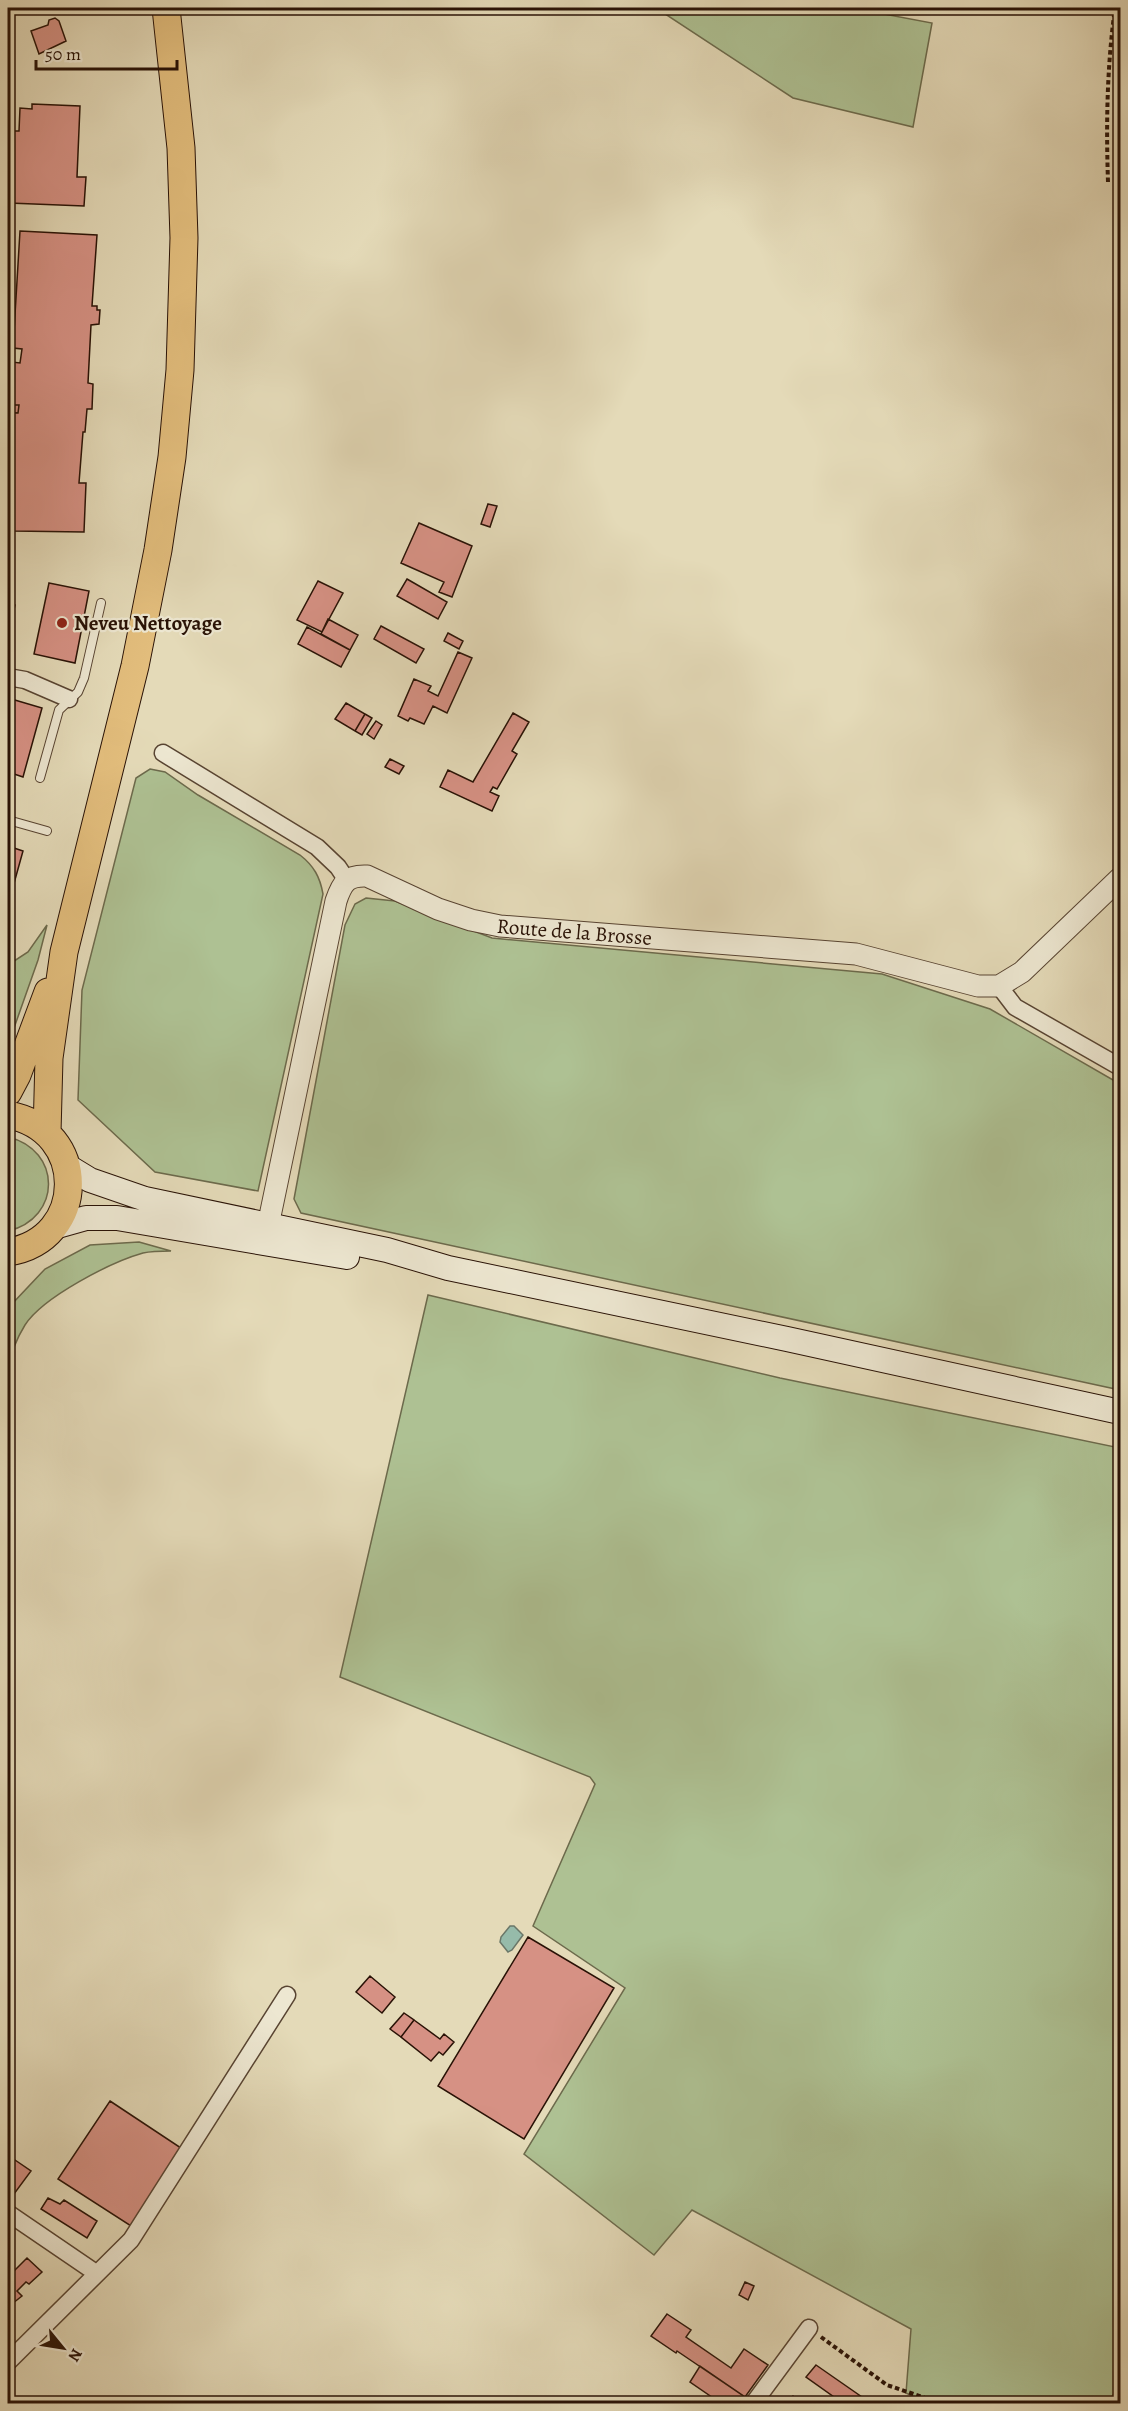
<svg xmlns="http://www.w3.org/2000/svg" width="1128" height="2411" viewBox="0 0 1128 2411" font-family="Alegreya,serif">
	<style>
		.green { fill: #aec193; stroke: #6c6a4c; stroke-width: 1.5 }
		.water { fill: #96bbaa; stroke: #6a7768; stroke-width: 1.5 }
		.building { fill: #d69184; stroke: #291206; stroke-width: 1.5 }
		.lines { fill: none; stroke-linecap: round; stroke-linejoin: round }
		.service-casing { stroke: #584432; stroke-width: 10 }
		.minor-casing { stroke: #584432; stroke-width: 19 }
		.tertiary-casing { stroke: #584432; stroke-width: 23 }
		.secondary-casing { stroke: #291206; stroke-width: 26 }
		.primary-casing { stroke: #291206; stroke-width: 29 }
		.path { stroke: #291206; stroke-width: 4; stroke-dasharray: 4.5 3; stroke-linecap: butt }
		.service { stroke: #ede7d1; stroke-width: 8 }
		.minor { stroke: #ede7d1; stroke-width: 16 }
		.tertiary { stroke: #ede7d1; stroke-width: 21 }
		.secondary { stroke: #ede7d1; stroke-width: 24 }
		.primary { stroke: #e2bd7c; stroke-width: 27 }
		.poi-dot { fill: #8f2418; stroke: #ede7d1; stroke-width: 2 }
		.labels { text-anchor: middle; stroke-width: 4.5; stroke-linejoin: round; paint-order: stroke }
		.poi-label { font-size: 21px; font-weight: bold; fill: #291206; stroke: #ede7d1; text-anchor: start }
		.street-label { font-size: 21px; fill: #291206; stroke: #ede7d1 }
	</style>
	<rect width="100%" height="100%" fill="#e4dab8"/>
	<filter id="stains"><feTurbulence type="fractalNoise" baseFrequency=".00333" numOctaves="4"/><feColorMatrix values="0 0 0 0 .2 0 0 0 0 .09 0 0 0 0 .02 0 0 0 .5 -.17"/></filter>
	<radialGradient id="worn" r=".72"><stop offset=".6" stop-color="#630" stop-opacity="0"/><stop offset="1" stop-color="#630" stop-opacity=".3"/></radialGradient>
	<path class="green" d="M656,8H852L932,23L913,127L793,98Z
		M150,769L165,772L198,795L300,855C314,866 320,877 323,894L258,1191L155,1172L78,1100L82,990L136,778Z
		M366,898L395,901L492,938L882,974L990,1009L1120,1084V1390L301,1213L294,1199L345,925L355,904Z
		M47,925L38,960L8,1045V965L28,952Z
		M8,1137C62,1150 62,1218 8,1231Z
		M139,1242L171,1251C162,1251 152,1251 143,1253C111,1262 43,1297 25,1325C17,1338 11,1353 8,1368V1315L12,1304L45,1269L90,1245Z
		M428,1295L780,1378L1120,1448V2384L1108,2403H927L906,2393L911,2329L692,2210L654,2255L524,2154L625,1988L533,1926L595,1784L590,1777L340,1677Z"/>
	<path class="water" d="M510,1926H514L523,1935L512,1950L508,1952L500,1942L501,1937Z"/>
	<path class="building" d="M55,18L59,21L66,41L39,54L31,31L48,25L49,20Z
		M32,104L80,106L77,177H86L84,206L9,203L10,178H14V156H11L12,131H19L20,108L32,109Z
		M20,231L97,235L92,306H97V310H100L99,324L91,325L88,383L93,384L92,409H87L85,432H83L79,483H86L84,532L13,531V528H8L9,426L12,425V413H18L19,405H8V374H11L12,362L20,363L22,349L13,348Z
		M8,405H19L18,413L8,412Z
		M488,504L497,506L490,527L481,524Z
		M419,523L472,546L452,597L439,592L444,582L401,563Z
		M407,579L447,602L438,619L397,596Z
		M318,581L343,593L322,632L297,620Z
		M49,583L89,591L75,663L34,654Z
		M8,603L15,605L8,636Z
		M328,619L358,635L350,650L321,634Z
		M381,626L424,649L416,663L374,639Z
		M307,627L350,650L341,667L298,644Z
		M448,633L463,641L459,649L444,641Z
		M458,652L472,658L447,713L433,706L424,724L410,718L408,721L398,716L414,679L431,686L428,691L438,696Z
		M8,698L42,708L23,777L8,772Z
		M346,703L365,714L355,731L335,719Z
		M513,713L529,722L512,751L517,754L497,789L493,787L490,792L499,796L492,811L440,787L448,770L473,782Z
		M365,714L372,718L362,735L355,731Z
		M376,721L382,725L374,739L367,734Z
		M390,759L404,766L399,774L385,767Z
		M8,846L23,851L8,905Z
		M528,1937L614,1988L524,2139L438,2086Z
		M370,1976L395,1997L382,2013L356,1992Z
		M404,2013L414,2020L401,2037L390,2029Z
		M414,2020L440,2039L444,2034L454,2042L443,2055L439,2052L431,2061L401,2037Z
		M110,2101L181,2148L131,2226L58,2179Z
		M15,2160L31,2171L14,2194L8,2189V2170Z
		M48,2198L60,2204L64,2200L97,2221L87,2238L41,2209Z
		M27,2258L42,2272L29,2284L26,2282L17,2291L22,2296L8,2307V2271L11,2274Z
		M745,2282L754,2286L748,2300L739,2295Z
		M667,2314L691,2330L686,2337L731,2368L744,2349L768,2365L745,2397L677,2351L676,2353L651,2336Z
		M816,2365L872,2404H844L806,2377Z
		M700,2366L745,2397L740,2404H722L690,2382Z
		M793,2396L805,2404H788Z"/>
	<g class="lines">
		<defs>
			<path id="service" d="M40,778L59,710L78,692L84,678L101,603
				M8,820L47,831"/>
			<path id="minor" d="M8,677L25,680L69,699
				M163,753L317,847L338,867L346,879
				M999,986L1015,1007L1120,1067
				M8,2213L96,2273
				M8,2362L131,2240L287,1995
				M753,2404L809,2328"/>
			<g id="tertiary">
				<path id="s1" d="M265,1240L336,901C342,883 347,875 367,876L438,909L471,920L500,926L856,954L978,986H999L1022,972L1120,878"/>
			</g>
			<path id="secondary" d="M67,1166L90,1180L145,1199L387,1250L448,1268L787,1339L1120,1412
				M54,1227L86,1218H117L347,1257"/>
			<path id="primary" d="M8,1092L17,1075L48,992
				M8,1115C89,1129 88,1240 8,1252
				M47,1133L49,1058L64,952L135,666L158,550L172,457L180,370L184,238L181,148L166,8"/>
		</defs>
		<use href="#service" class="service-casing"/>
		<use href="#minor" class="minor-casing"/>
		<use href="#tertiary" class="tertiary-casing"/>
		<use href="#secondary" class="secondary-casing"/>
		<use href="#primary" class="primary-casing"/>
		<path class="path" d="M1108,182C1106,123 1107,66 1115,8
			M821,2337L887,2385L943,2404"/>
		<use href="#service" class="service"/>
		<use href="#minor" class="minor"/>
		<use href="#tertiary" class="tertiary"/>
		<use href="#secondary" class="secondary"/>
		<use href="#primary" class="primary"/>
	</g>
	<circle class="poi-dot" cx="62" cy="623" r="6"/>
	<g class="labels">
		<g class="poi-label">
			<text x="74" y="630">Neveu Nettoyage</text>
		</g>
		<g class="street-label">
			<text dy="7" stroke="none"><textPath href="#s1" startOffset="608">Route de la Brosse</textPath></text>
		</g>
	</g>
	<rect width="1128" height="2411" fill="none" stroke="#e4dab8" stroke-width="30"/>
	<rect x="9" y="9" width="1110" height="2393" fill="none" stroke="#291206" stroke-width="3"/>
	<rect x="15" y="15" width="1098" height="2381" fill="none" stroke="#291206" stroke-width="1.5"/>
	<g transform="translate(63 2348) rotate(120)" stroke="#ede7d1" stroke-width="4.5" paint-order="stroke">
	<path d="M0-4.5L10 22L0 15L-10 22Z" fill="#291206"/>
	<text y="-9" font-size="16" font-weight="bold" text-anchor="middle" fill="#291206">N</text>
	</g>
	<path d="M36 60v9h141v-9" fill="none" stroke="#291206" stroke-width="3"/>
	<text x="45" y="60" font-size="18" fill="#291206" stroke="#ede7d1" stroke-width="4.5" paint-order="stroke">50 m</text>
	<rect width="100%" height="100%" filter="url(#stains)"/>
	<rect width="100%" height="100%" fill="url(#worn)"/>
</svg>
